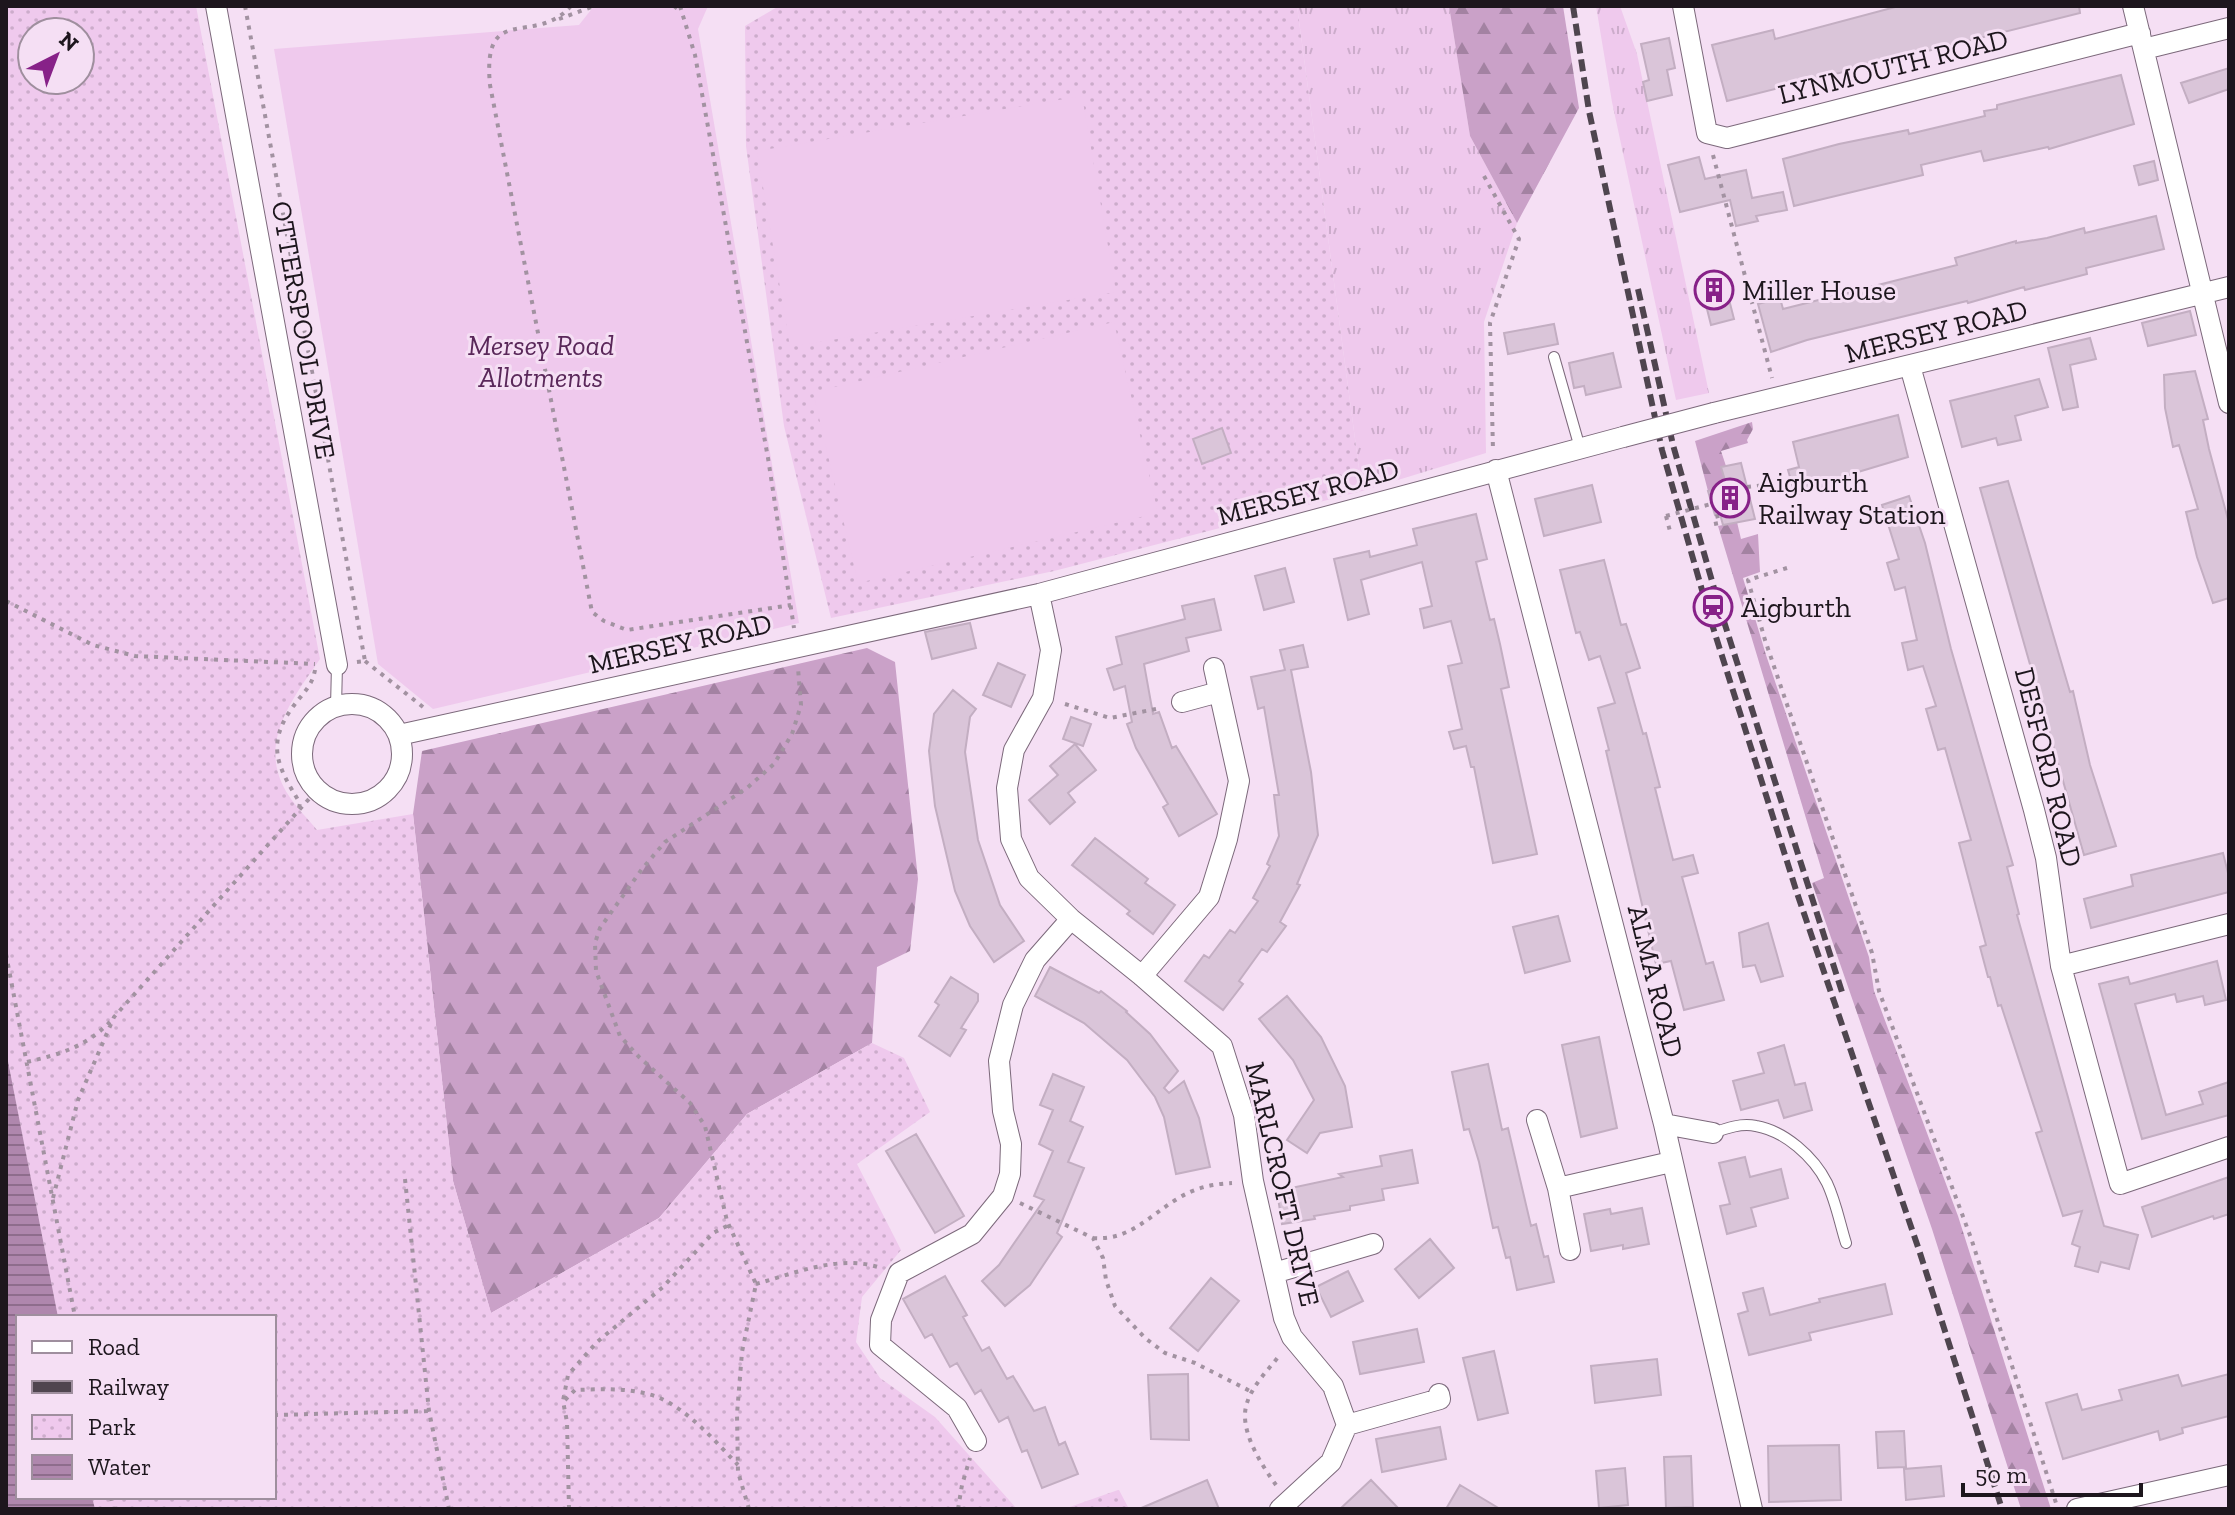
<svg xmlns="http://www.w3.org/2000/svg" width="2235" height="1515" viewBox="0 0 2235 1515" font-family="'Zilla Slab',serif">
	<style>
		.grass { fill: url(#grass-tufts) }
		.forest { fill: url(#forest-firs) }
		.park { fill: url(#park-dots); fill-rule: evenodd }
		.garden { fill: #efc9ed }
		.water { fill: url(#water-rules) }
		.building { fill: #dac5d9; stroke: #c3aec2; stroke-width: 2 }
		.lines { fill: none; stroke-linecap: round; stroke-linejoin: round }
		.lane-casing { stroke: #7c697b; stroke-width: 12 }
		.street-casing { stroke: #7c697b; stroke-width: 22 }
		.path { stroke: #a292a1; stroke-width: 4; stroke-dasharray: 4 6; stroke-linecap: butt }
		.lane { stroke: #fff; stroke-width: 10 }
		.street { stroke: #fff; stroke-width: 20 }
		.rail { stroke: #4f454f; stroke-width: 6; stroke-dasharray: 12 6; stroke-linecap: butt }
		.street-bridge-casing { stroke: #7c697b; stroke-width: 22; stroke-linecap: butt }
		.path-bridge { stroke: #a292a1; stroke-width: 4; stroke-dasharray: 4 6; stroke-linecap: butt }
		.street-bridge { stroke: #fff; stroke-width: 20 }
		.labels { text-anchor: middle; stroke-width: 6; stroke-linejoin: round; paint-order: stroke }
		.street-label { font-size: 28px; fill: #1d161d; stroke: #f5dff4 }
		.poi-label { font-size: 28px; fill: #1d161d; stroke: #f5dff4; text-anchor: start }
		.park-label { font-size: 28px; font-style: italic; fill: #5a285a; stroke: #f5dff4 }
	</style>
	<defs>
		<pattern id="grass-tufts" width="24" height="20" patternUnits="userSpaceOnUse" patternTransform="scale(2)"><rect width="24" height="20" fill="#efc9ed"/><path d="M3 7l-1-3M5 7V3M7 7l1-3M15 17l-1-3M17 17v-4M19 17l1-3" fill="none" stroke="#ccaccb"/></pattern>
		<pattern id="forest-firs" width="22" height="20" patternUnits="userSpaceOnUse" patternTransform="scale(2)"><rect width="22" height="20" fill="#caa1c8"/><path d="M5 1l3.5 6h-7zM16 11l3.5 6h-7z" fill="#a382a2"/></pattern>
		<pattern id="park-dots" width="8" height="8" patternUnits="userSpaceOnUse" patternTransform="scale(2)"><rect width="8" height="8" fill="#efc9ed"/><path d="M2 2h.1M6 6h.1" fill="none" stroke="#ccaccb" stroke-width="1.8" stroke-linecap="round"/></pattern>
		<pattern id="water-rules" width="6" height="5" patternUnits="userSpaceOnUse" patternTransform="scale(2)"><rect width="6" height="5" fill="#af87ad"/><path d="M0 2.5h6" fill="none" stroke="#8e6d8c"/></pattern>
	</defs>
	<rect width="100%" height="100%" fill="#f5dff4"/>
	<path class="grass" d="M1297,6H1449L1470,136L1517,223L1484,322L1486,453L1362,491Z
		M1596,6H1620L1637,54L1709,393L1676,400L1612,102Z"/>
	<path class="forest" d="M1449,6H1563L1579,108L1517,223L1470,136Z
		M1752,422L1753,429L1747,440L1748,443L1721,451L1726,466L1721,468L1727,487L1708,491L1695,441Z
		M1737,522L1741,539L1758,534L1760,572L1743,578L1766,655L1869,957L1874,991L1958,1216L2051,1509H2021L1932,1229L1812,883L1824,878L1718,526Z
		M867,648L895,662L918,879L910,951L877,967L872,1043L747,1114L659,1218L491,1313L453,1181L413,814L422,751Z"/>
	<path class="park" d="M6,6H196L320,659C292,700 255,745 289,796C297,808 308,819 317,830L413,814L453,1181L491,1313L659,1218L747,1114L872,1043L904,1058L930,1112L857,1164L901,1250L862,1297L856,1342L880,1378L935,1417L1017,1509H95L92,1497H274V1317H58L6,1051ZM32,32H80V80H32Z
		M779,6H1297L1362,491L1054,571L831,618L784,426L746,146L745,26Z
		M1119,1490L1129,1509H1064L1118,1490Z"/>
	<path class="garden" d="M594,6H708L698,29L799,623L433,709L378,664L274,49L579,25Z
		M1082,96L1116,292L790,347L757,151Z
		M1114,322L1158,513L858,583L813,392Z"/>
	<path class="water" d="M6,1051L58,1317H18V1497H92L95,1509H6Z"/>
	<path class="building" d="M1899,6H2079L2080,13L1727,101L1712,45L1773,30L1775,39Z
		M1669,38L1675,68L1667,70L1672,95L1647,101L1643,82L1649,80L1641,44Z
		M2229,68V89L2189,103L2181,83Z
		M2121,75L2134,124L2049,149L2048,147L1984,161L1981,151L1921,165L1923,175L1794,206L1783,159L1839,144L1908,130L1909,134L1985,116L1984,111L1997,109V105Z
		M1699,157L1705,179L1746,170L1752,198L1783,192L1787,210L1756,216L1758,221L1736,226L1730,200L1680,212L1668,165Z
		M2154,161L2158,180L2139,185L2134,166Z
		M2156,216L2164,249L2086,268L2087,274L2025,290L2024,287L1968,303L1967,301L1807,340L1771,352L1758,304L1780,298L1783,309L1957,265L1955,258L2016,241V243L2047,238L2084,228L2085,233Z
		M1722,272L1734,319L1711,325L1699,277Z
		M2190,311L2196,335L2148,346L2142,323Z
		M1554,324L1558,344L1508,354L1504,333Z
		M2090,338L2096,359L2070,365L2078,407L2063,410L2048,348Z
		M1613,353L1621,387L1586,395L1584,386L1574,388L1569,363Z
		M2195,371L2208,419L2203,420L2209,449L2229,523V598L2213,603L2197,557L2186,512L2198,509L2179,445L2173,447L2165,408L2164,375Z
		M2039,379L2048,407L2015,416L2021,440L1998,445L1996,438L1962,447L1950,401Z
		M1898,415L1908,457L1848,475L1849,480L1795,495L1788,470L1799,467L1793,442Z
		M1222,428L1231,453L1202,464L1193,439Z
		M1741,463L1755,519L1723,525L1720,514L1715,515L1708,491L1727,487L1721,467Z
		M2008,481L2070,692L2073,691L2090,765L2116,846L2084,855L1980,488Z
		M1592,485L1601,522L1544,536L1535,499Z
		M1909,496L1925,543L1951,649L2013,865L2007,867L2019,914L2017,915L2104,1226L2138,1235L2129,1269L2101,1262L2098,1272L2075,1266L2080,1247L2072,1244L2082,1211L2063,1216L2036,1133L2042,1131L2001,1005L1998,1006L1990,977H1988L1980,947L1986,945L1959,843L1971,840L1945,748L1938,750L1926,709L1936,706L1923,666L1908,670L1902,643L1917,640L1905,587L1895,590L1887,563L1899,559L1882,505Z
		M1476,514L1487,559L1476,562L1490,620L1494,619L1500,644L1509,687L1501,689L1537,854L1493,863L1474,767H1471L1466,746L1454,749L1449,732L1462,729L1448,666L1462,663L1451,621L1424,628L1420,609L1432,606L1422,562L1361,580L1369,614L1348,620L1334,559L1369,551L1370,557L1417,545L1413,529Z
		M1604,560L1621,625L1626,624L1640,668L1626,673L1643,734L1646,733L1660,787L1655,788L1673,860L1693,855L1698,873L1682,877L1706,964L1713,962L1724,1000L1684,1010L1671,961L1656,964L1606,751L1609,750L1598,708L1615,703L1600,656L1589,660L1580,632L1576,633L1560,570Z
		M1285,568L1294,602L1264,610L1255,576Z
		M1214,599L1221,630L1186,638L1189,651L1144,664L1153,714L1159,712L1172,748L1176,746L1217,814L1179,836L1163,807L1168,804L1136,748L1127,724L1132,722L1125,686L1114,690L1107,669L1122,664L1116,637L1185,619L1182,606Z
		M970,623L976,648L932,659L925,632Z
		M1303,645L1308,667L1291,670L1311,772L1318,835L1297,884L1300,885L1280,922L1286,926L1267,952L1262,949L1239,981L1243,984L1223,1010L1185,981L1204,955L1209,958L1230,930L1235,933L1258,901L1253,898L1270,866L1267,864L1279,836L1274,795H1279L1264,707L1258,709L1251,677L1285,670L1280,650Z
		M998,663L1025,675L1011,707L983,695Z
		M953,690L976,709L970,717L965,752L978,840L1000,905L1024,941L994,962L970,926L955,891L935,806L929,751L934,714Z
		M1071,717L1091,724L1083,746L1063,739Z
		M1075,744L1096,770L1068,793L1075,802L1050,824L1029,800L1058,775L1050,766Z
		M1095,838L1148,879L1145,883L1175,905L1153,934L1127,914L1130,911L1072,865Z
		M2223,853L2229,877V892L2091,928L2084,899L2133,886L2131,875Z
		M1558,916L1570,961L1525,973L1513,927Z
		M1768,923L1783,976L1761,982L1755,965L1743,967L1739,933Z
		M2217,961L2226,1000L2205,1005L2203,996L2177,1002L2175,994L2135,1004L2166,1115L2203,1104L2199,1092L2229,1082V1115L2142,1139L2099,984L2128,977L2130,984Z
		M1050,967L1099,993L1101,991L1127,1011L1126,1012L1150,1034L1178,1071L1164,1088L1169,1093L1184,1081L1199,1118L1210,1167L1176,1174L1164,1117L1155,1097L1127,1060L1084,1023L1035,996Z
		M951,977L978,994V1001L961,1028L966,1030L950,1056L919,1036L939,1005L935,1002Z
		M1287,996L1321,1037L1345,1086L1352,1127L1320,1133L1307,1153L1287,1140L1314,1100L1293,1060L1259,1019Z
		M1599,1037L1617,1128L1581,1137L1562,1045Z
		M1784,1045L1795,1085L1805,1083L1812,1110L1784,1118L1778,1100L1741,1110L1733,1081L1764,1073L1758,1053Z
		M1488,1064L1502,1130L1508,1128L1531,1226L1536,1224L1544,1257L1548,1256L1554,1282L1517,1290L1510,1257L1506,1258L1498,1227L1493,1228L1479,1162L1469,1129L1464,1130L1452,1072Z
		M1053,1074L1084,1087L1070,1121L1083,1127L1068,1162L1084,1168L1057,1233L1062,1237L1030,1285L1005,1306L982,1281L999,1265L1044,1200L1034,1196L1053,1151L1039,1144L1053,1110L1040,1105Z
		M916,1134L964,1216L935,1233L886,1151Z
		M1412,1150L1418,1183L1382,1189L1384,1200L1350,1206V1210L1314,1216L1315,1219L1282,1224L1277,1191L1343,1177L1339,1174L1382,1166L1380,1156Z
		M1745,1157L1750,1177L1781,1169L1788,1198L1751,1208L1756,1226L1727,1234L1720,1206L1730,1204L1719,1163Z
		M2229,1177V1214L2214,1219L2213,1216L2152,1237L2142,1207Z
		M1642,1208L1649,1244L1623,1249V1245L1591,1251L1584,1214L1610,1209L1611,1214Z
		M1430,1239L1454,1268L1419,1298L1395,1269Z
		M1348,1271L1363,1301L1331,1317L1316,1287Z
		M945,1276L967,1315L963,1317L982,1351L989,1347L1007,1379L1013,1376L1034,1411L1045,1407L1059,1445L1065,1442L1078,1474L1042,1488L1027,1450L1022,1452L1008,1417L999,1422L981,1390L975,1394L957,1363L950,1367L932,1334L925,1338L903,1299Z
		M1211,1278L1239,1301L1198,1351L1170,1328Z
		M1885,1284L1892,1314L1809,1333L1811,1340L1749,1355L1738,1314L1748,1311L1743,1293L1763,1288L1770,1315L1820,1302L1819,1299Z
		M1417,1329L1424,1362L1360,1374L1353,1342Z
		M1494,1351L1508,1413L1478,1420L1463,1358Z
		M1657,1359L1661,1395L1595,1403L1591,1366Z
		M1188,1374L1189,1440L1151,1439L1148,1375Z
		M2229,1374V1416L2182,1428L2183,1433L2160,1440L2158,1431L2063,1459L2046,1403L2077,1394L2082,1410L2122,1400L2119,1390L2178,1375L2182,1386Z
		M1440,1427L1446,1459L1382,1472L1376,1439Z
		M1904,1431L1906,1467L1878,1468L1876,1432Z
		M1839,1445L1841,1500L1769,1502L1768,1446Z
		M1691,1456L1693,1507L1666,1508L1664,1457Z
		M1941,1466L1944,1496L1906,1500L1904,1469Z
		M1625,1468L1628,1505L1599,1508L1596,1471Z
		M1207,1480L1219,1509H1139Z
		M1371,1480L1399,1509H1340Z
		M1460,1485L1500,1509H1446Z"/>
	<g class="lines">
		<defs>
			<path id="lane" d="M1554,357L1580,448
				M336,707L337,665
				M1713,1133C1727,1128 1741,1123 1756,1126C1785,1131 1814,1157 1827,1183C1836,1202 1840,1224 1846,1243"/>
			<path id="street" d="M216,6L337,665
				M1683,6L1707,133L1727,138L2140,33
				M2133,6L2229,403
				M2144,49L2229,28
				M1910,366L2034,810L2046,858L2061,966L2120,1184L2229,1147
				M1714,413L2229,287
				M1496,470L1664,1124L1752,1509
				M1039,594L1051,650L1043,698L1014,750L1007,788L1011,839L1029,878L1071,919L1142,976L1222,1046L1244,1115L1253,1181L1284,1318L1292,1337L1333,1386L1347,1425L1331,1462L1280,1509
				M1182,702L1219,692
				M302 754a50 50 0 1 1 100 0a50 50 0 1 1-100 0Z
				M399,735L1039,594L1623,437
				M2061,966L2229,924
				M1142,976L1209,897L1227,839L1239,781L1214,668
				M1537,1120L1558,1188L1570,1250
				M1664,1124L1713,1133
				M1558,1188L1671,1162
				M1274,1273L1373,1244
				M1347,1425L1440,1399L1439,1394
				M976,1441L957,1408L880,1345L881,1320L899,1273L972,1234L1003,1196L1010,1174L1011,1144L1003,1111L999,1061L1013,1005L1035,960L1071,919
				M2077,1509L2229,1475"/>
		</defs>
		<use href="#lane" class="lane-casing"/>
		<use href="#street" class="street-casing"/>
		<path class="path" d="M245,6L365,661L356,662
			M571,6C534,48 482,0 490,85L592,612L604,621L627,630L791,605
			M674,6L681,12
			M680,6L695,55L768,458L794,628
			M559,19L594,6
			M1713,155L1772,378
			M1484,176L1519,239L1490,323L1493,451
			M1747,487L1766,485
			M1711,504L1717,497L1729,493
			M1666,516L1671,535
			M1714,524L1719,523L1714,503
			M1787,568L1748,580L1765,640L1872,953L1879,991L1971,1238L2056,1503
			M6,601L93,645L135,656L315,664
			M365,661L423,707
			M1065,704L1110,718L1161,708
			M299,808L300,803C279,769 265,746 292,708C301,695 312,687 315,670
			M6,954L75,1317
			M27,1062C61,1054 85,1047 110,1022
			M405,1179L429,1411L449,1509
			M53,1198L78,1100L114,1017L317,790
			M1020,1203L1093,1238L1103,1258L1106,1280L1115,1306L1145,1338L1165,1353L1195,1363L1252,1392
			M1093,1238C1129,1241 1149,1216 1177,1199C1194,1188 1212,1184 1232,1183
			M756,1284C795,1273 838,1255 878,1267
			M565,1400L575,1390C602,1389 636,1387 662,1399C691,1413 716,1442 738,1465
			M274,1415L429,1411
			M1276,1485C1261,1464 1238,1429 1247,1403C1252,1386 1268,1370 1279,1356
			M111,1497L113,1509
			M569,1509L567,1422L563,1401L568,1375L597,1342L663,1287L713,1233L729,1225
			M749,1509L738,1472L737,1414L742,1352L756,1284L727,1221L705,1126L690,1103L639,1057L620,1036L596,971L595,943L600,928L642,869L665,842L747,788L774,764L792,734L801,705L798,668
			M958,1509L962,1485L970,1458"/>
		<use href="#lane" class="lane"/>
		<use href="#street" class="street"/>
		<path class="rail" d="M1573,6L1589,111L1662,450L1710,618L1797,893L1919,1250L2002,1509
			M1638,289L1673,445L1720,609L1842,992"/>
		<defs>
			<path id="street-bridge" d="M1623,437L1714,413"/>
		</defs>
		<use href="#street-bridge" class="street-bridge-casing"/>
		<path class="path-bridge" d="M1666,516L1711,504"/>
		<use href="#street-bridge" class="street-bridge"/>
	</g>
	<defs>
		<symbol id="building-ring" viewBox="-11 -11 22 22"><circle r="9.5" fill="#f5dff4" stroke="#872188" stroke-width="1.5"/><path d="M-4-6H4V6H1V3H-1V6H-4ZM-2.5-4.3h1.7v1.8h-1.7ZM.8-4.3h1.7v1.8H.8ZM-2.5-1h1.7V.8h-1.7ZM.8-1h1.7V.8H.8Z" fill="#872188"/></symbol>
		<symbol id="station-ring" viewBox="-11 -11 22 22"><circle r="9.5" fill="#f5dff4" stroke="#872188" stroke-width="1.5"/><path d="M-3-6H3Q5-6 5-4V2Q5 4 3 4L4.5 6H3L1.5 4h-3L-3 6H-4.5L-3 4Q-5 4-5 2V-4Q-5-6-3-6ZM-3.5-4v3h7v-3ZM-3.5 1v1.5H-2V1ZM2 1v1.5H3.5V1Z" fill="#872188"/></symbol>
	</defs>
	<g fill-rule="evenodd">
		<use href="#building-ring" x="1692" y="268" width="44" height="44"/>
		<use href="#building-ring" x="1708" y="476" width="44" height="44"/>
		<use href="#station-ring" x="1691" y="585" width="44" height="44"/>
	</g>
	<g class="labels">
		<g class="street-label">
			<text transform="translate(1893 66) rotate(-14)" y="10">LYNMOUTH ROAD</text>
			<text transform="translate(304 330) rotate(80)" y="10">OTTERSPOOL DRIVE</text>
			<text transform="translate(1936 331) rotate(-14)" y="10">MERSEY ROAD</text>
			<text transform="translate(1308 492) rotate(-15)" y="10">MERSEY ROAD</text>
			<text transform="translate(680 643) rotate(-13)" y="10">MERSEY ROAD</text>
			<text transform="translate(2049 767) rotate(76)" y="10">DESFORD ROAD</text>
			<text transform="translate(1656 981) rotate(76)" y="10">ALMA ROAD</text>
			<text transform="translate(1283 1184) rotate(77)" y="10">MARLCROFT DRIVE</text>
		</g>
		<g class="poi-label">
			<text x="1742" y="300">Miller House</text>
			<text x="1758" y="492">Aigburth<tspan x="1758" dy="32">Railway Station</tspan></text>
			<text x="1741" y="617">Aigburth</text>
		</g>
		<g class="park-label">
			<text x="541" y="355">Mersey Road<tspan x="541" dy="32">Allotments</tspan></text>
		</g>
	</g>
	<rect width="2235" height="1515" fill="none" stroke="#1d161d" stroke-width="16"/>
	<rect x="16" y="1315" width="260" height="184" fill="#f5dff4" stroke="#9f8f9e" stroke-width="2"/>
	<rect x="32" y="1341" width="40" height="12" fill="#ffffff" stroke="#9f8f9e" stroke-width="2"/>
	<text x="88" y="1355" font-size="24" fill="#1d161d">Road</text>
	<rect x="32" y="1381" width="40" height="12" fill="#4f454f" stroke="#9f8f9e" stroke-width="2"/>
	<text x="88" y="1395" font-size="24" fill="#1d161d">Railway</text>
	<rect x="32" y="1415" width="40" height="24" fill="url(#park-dots)" stroke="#9f8f9e" stroke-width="2"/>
	<text x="88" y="1435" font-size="24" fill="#1d161d">Park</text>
	<rect x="32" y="1455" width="40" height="24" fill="url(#water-rules)" stroke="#9f8f9e" stroke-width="2"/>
	<text x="88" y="1475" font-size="24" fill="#1d161d">Water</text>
	<g transform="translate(56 56) rotate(42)"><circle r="38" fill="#f5dff4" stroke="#9f8f9e" stroke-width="2"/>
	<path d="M0-6L14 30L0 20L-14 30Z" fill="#872188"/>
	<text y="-12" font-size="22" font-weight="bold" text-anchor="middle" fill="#1d161d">N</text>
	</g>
	<path d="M1963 1483v12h178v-12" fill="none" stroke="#1d161d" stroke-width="4"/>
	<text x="1975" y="1483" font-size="24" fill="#1d161d" stroke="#f5dff4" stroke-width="6" paint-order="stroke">50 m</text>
</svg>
